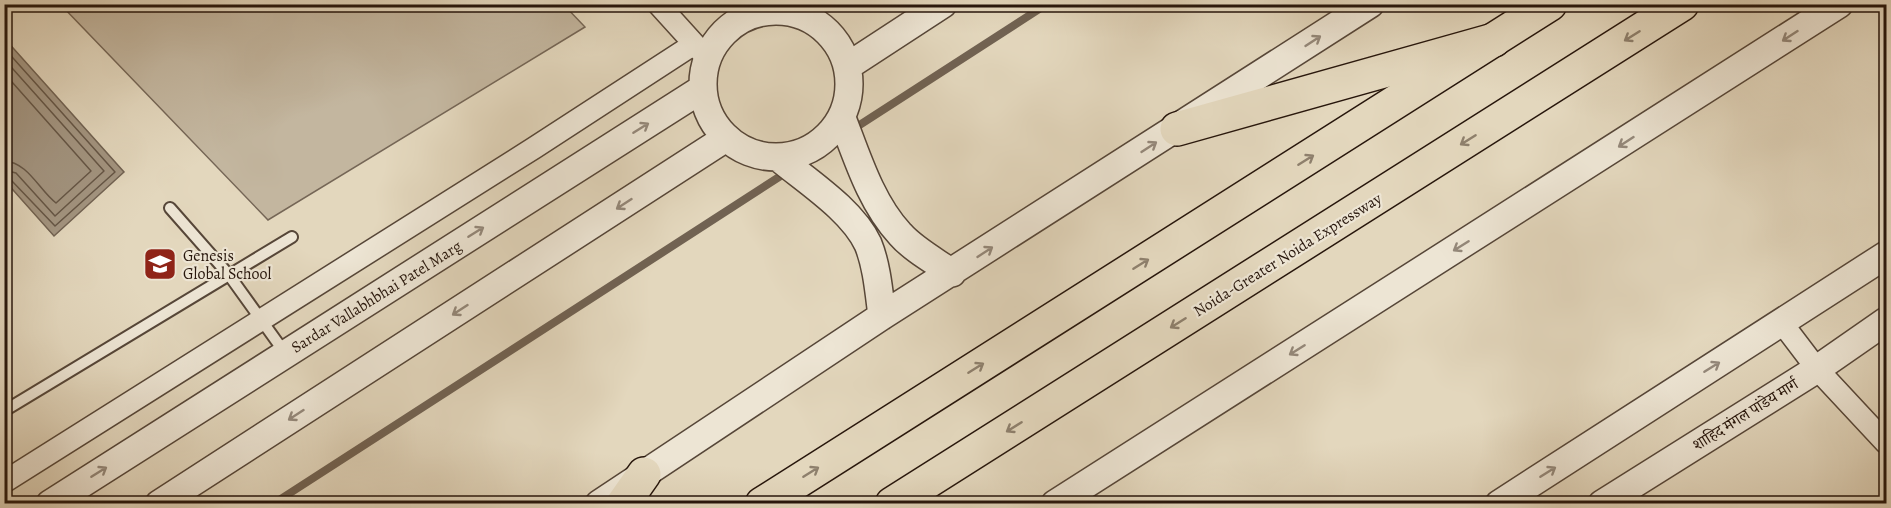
<svg xmlns="http://www.w3.org/2000/svg" width="1891" height="508" viewBox="0 0 1891 508" font-family="Alegreya,'Noto Serif Devanagari',serif">
	<style>
		.green { fill: #c3b69f; stroke: #756656; stroke-width: 1.5 }
		.water { fill: #a39581; stroke: #716252; stroke-width: 1.5 }
		.lines { fill: none; stroke-linecap: round; stroke-linejoin: round }
		.shore { stroke: #655646; stroke-width: 1.5 }
		.stream { stroke: #716252; stroke-width: 8 }
		.service-casing { stroke: #564638; stroke-width: 14 }
		.minor-casing { stroke: #564638; stroke-width: 24 }
		.tertiary-casing { stroke: #564638; stroke-width: 30 }
		.trunk-casing { stroke: #27160c; stroke-width: 36 }
		.motorway-casing { stroke: #27160c; stroke-width: 36 }
		.service { stroke: #ede5d4; stroke-width: 10 }
		.minor { stroke: #ede5d4; stroke-width: 21 }
		.tertiary { stroke: #ede5d4; stroke-width: 27 }
		.trunk { stroke: #e3d7bd; stroke-width: 33 }
		.motorway { stroke: #e3d7bd; stroke-width: 33 }
		.oneway { stroke: #8e806d }
		.oneway2 { stroke: #94887a }
		.labels { text-anchor: middle; stroke-width: 4.5; stroke-linejoin: round; paint-order: stroke }
		.street-label { font-size: 16px; fill: #27160c; stroke: #ede5d4 }
		.poi-label { font-size: 16px; fill: #27160c; stroke: #ede5d4; text-anchor: start }
	</style>
	<rect width="100%" height="100%" fill="#e3d7bd"/>
	<filter id="stains"><feTurbulence type="fractalNoise" baseFrequency=".00333" numOctaves="4"/><feColorMatrix values="0 0 0 0 .2 0 0 0 0 .09 0 0 0 0 .02 0 0 0 .5 -.17"/></filter>
	<radialGradient id="worn" r=".72"><stop offset=".6" stop-color="#630" stop-opacity="0"/><stop offset="1" stop-color="#630" stop-opacity=".3"/></radialGradient>
	<path class="green" d="M563,4L585,27L268,220L61,5Z"/>
	<path class="water" d="M5,39L124,172L54,236L5,181Z"/>
	<g class="lines">
		<path class="shore" d="M4,48L115,172L55,226L11,180L4,177
			M4,59L104,171L55,216L16,173L4,170
			M4,73L91,171L56,203C39,190 28,162 4,161"/>
		<path class="stream" d="M273,504L1047,4"/>
		<defs>
			<path id="service" d="M787,10L790,4
				M170,208L229,275L285,353
				M4,411L292,237"/>
			<path id="minor" d="M658,4L707,58
				M742,4L751,14
				M1782,323L1817,369L1886,443
				M4,482L534,148L694,44"/>
			<path id="tertiary" d="M703 84a73 73 0 1 1 146 0a73 73 0 1 1-146 0Z
				M848,66L943,4
				M842,118C857,157 871,203 900,234C914,250 935,261 952,273
				M779,158C808,182 852,210 868,244C877,266 879,293 882,316
				M50,504L702,89
				M159,504L726,138
				M599,504L882,316L1370,4
				M1055,504L1839,4
				M1499,504L1886,255
				M1602,504L1817,369L1886,321"/>
			<path id="trunk" d="M762,504L1550,4
				M892,504L1682,4"/>
			<path id="motorway" d="M1177,129L1494,40
				M623,504L644,474"/>
		</defs>
		<use href="#service" class="service-casing"/>
		<use href="#minor" class="minor-casing"/>
		<use href="#tertiary" class="tertiary-casing"/>
		<use href="#trunk" class="trunk-casing"/>
		<use href="#motorway" class="motorway-casing"/>
		<use href="#service" class="service"/>
		<use href="#minor" class="minor"/>
		<use href="#tertiary" class="tertiary"/>
		<use href="#trunk" class="trunk"/>
		<use href="#motorway" class="motorway"/>
	</g>
	<defs><path id="oneway-shaft" d="M-6 0H5M1.5-3L5.5 0L1.5 3" fill="none" stroke-width="1.6" stroke-linecap="round" stroke-linejoin="round" transform="scale(1.5)"/></defs>
	<g class="oneway">
		<use href="#oneway-shaft" transform="translate(1632 36) rotate(148)"/>
		<use href="#oneway-shaft" transform="translate(1468 140) rotate(148)"/>
		<use href="#oneway-shaft" transform="translate(1306 160) rotate(-32)"/>
		<use href="#oneway-shaft" transform="translate(1141 264) rotate(-32)"/>
		<use href="#oneway-shaft" transform="translate(1178 323) rotate(148)"/>
		<use href="#oneway-shaft" transform="translate(976 368) rotate(-32)"/>
		<use href="#oneway-shaft" transform="translate(1014 427) rotate(148)"/>
		<use href="#oneway-shaft" transform="translate(811 472) rotate(-32)"/>
	</g>
	<g class="oneway2">
		<use href="#oneway-shaft" transform="translate(1790 36) rotate(147)"/>
		<use href="#oneway-shaft" transform="translate(1313 41) rotate(-33)"/>
		<use href="#oneway-shaft" transform="translate(641 128) rotate(-32)"/>
		<use href="#oneway-shaft" transform="translate(1626 142) rotate(147)"/>
		<use href="#oneway-shaft" transform="translate(1149 147) rotate(-33)"/>
		<use href="#oneway-shaft" transform="translate(624 204) rotate(147)"/>
		<use href="#oneway-shaft" transform="translate(476 232) rotate(-32)"/>
		<use href="#oneway-shaft" transform="translate(1461 246) rotate(148)"/>
		<use href="#oneway-shaft" transform="translate(985 252) rotate(-33)"/>
		<use href="#oneway-shaft" transform="translate(460 310) rotate(147)"/>
		<use href="#oneway-shaft" transform="translate(1297 350) rotate(148)"/>
		<use href="#oneway-shaft" transform="translate(1712 367) rotate(-32)"/>
		<use href="#oneway-shaft" transform="translate(296 415) rotate(147)"/>
		<use href="#oneway-shaft" transform="translate(99 472) rotate(-32)"/>
		<use href="#oneway-shaft" transform="translate(1548 472) rotate(-32)"/>
	</g>
	<defs>
		<symbol id="school-square" viewBox="-11 -11 22 22"><rect x="-9" y="-9" width="18" height="18" rx="4" fill="#8f2418" stroke="#ede5d4"/><path d="M0-5L7-2L0 1L-7-2ZM-4 1L0 2.5L4 1V4Q0 6-4 4Z" fill="#fff"/></symbol>
	</defs>
	<g fill-rule="evenodd">
		<use href="#school-square" x="141" y="245" width="38" height="38"/>
	</g>
	<g class="labels">
		<g class="street-label">
			<text transform="translate(1287 254) rotate(-32)" y="6">Noida-Greater Noida Expressway</text>
			<text transform="translate(376 296) rotate(-32)" y="6">Sardar Vallabhbhai Patel Marg</text>
			<text transform="translate(1745 414) rotate(-32)" y="6">शाहिद मंगल पांडेय मार्ग</text>
		</g>
		<g class="poi-label">
			<text x="183" y="261">Genesis<tspan x="183" dy="18">Global School</tspan></text>
		</g>
	</g>
	<rect width="1891" height="508" fill="none" stroke="#e3d7bd" stroke-width="24"/>
	<rect x="6" y="6" width="1879" height="496" fill="none" stroke="#27160c" stroke-width="3"/>
	<rect x="12" y="12" width="1867" height="484" fill="none" stroke="#27160c" stroke-width="1.5"/>
	<rect width="100%" height="100%" filter="url(#stains)"/>
	<rect width="100%" height="100%" fill="url(#worn)"/>
</svg>
